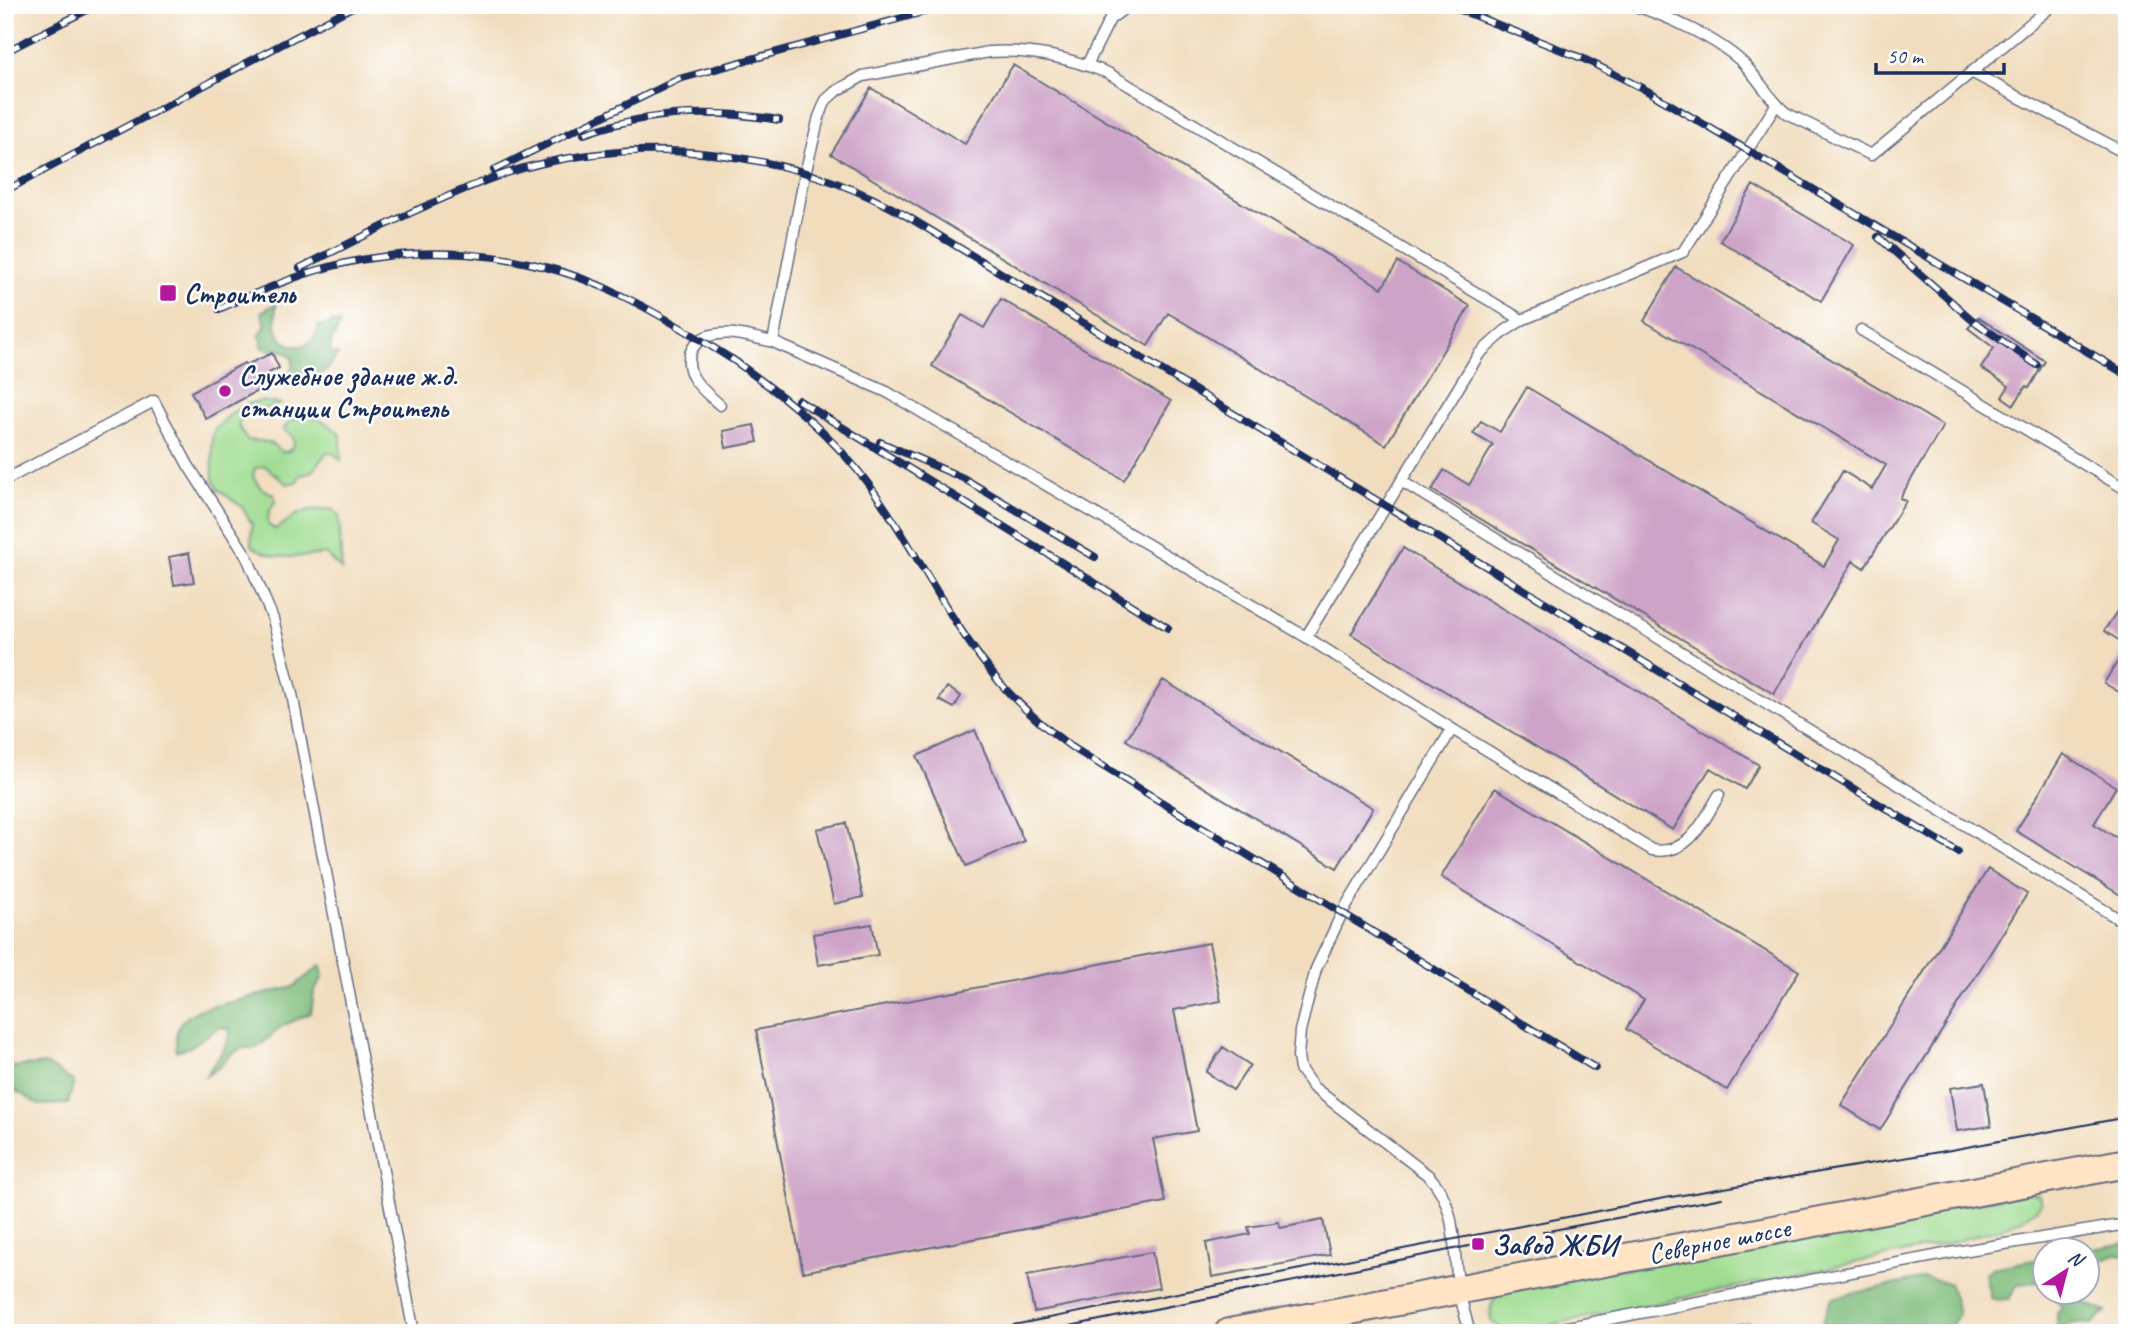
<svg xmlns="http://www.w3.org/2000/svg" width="2132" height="1338" viewBox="0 0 2132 1338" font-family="Caveat,sans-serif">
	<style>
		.green { fill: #9fdc90; stroke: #5d8677; stroke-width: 2 }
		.forest { fill: #7fbc7a; stroke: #4d766c; stroke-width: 2 }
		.building { fill: #cda4c8 }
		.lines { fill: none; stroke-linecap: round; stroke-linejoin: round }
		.service-casing { stroke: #666c80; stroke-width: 13 }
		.secondary-casing { stroke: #666c80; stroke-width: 32 }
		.service { stroke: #fff; stroke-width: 10 }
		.secondary { stroke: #ffe4c6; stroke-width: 28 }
		.tram { stroke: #1b2f5e; stroke-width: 2 }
		.rail-casing { stroke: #1b2f5e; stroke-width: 8 }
		.rail { stroke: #fff; stroke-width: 5; stroke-dasharray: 16; stroke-linecap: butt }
		.poi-dot { fill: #b5179e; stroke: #fff; stroke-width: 2.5 }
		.labels { text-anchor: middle; stroke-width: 5; stroke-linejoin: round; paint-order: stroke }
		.poi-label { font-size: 28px; font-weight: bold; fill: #1b2f5e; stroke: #fff; text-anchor: start }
		.street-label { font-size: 28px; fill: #1b2f5e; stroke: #fff }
	</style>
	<rect width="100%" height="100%" fill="#fff"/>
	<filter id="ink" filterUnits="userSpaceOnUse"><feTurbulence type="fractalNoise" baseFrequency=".0143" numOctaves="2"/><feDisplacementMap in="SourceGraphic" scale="14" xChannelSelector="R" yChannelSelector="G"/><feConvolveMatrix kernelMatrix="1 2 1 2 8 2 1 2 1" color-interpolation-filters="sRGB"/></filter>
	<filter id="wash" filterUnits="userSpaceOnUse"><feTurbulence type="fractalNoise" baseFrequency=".00686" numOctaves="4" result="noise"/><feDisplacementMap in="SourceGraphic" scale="28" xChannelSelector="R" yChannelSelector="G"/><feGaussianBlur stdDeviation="1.57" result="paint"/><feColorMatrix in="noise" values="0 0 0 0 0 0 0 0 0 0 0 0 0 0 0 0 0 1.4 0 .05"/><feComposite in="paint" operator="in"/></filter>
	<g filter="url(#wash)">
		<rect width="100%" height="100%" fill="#f1ddbe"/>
		<path class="green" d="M261,401L282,404C266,409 246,409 238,425L247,440L269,442L282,452L289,451L294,445L293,437L283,429C300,406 325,419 341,435V460L333,453L327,452C317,463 317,473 301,475L296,482L287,484L265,466L255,468L253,477L262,489L273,494L276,501C269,509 267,514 269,526L276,529L296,515L309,510L332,509L339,515L342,570L325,554C299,557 273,562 251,545L252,524L242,507L219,490L213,479L212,437L214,430L233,412L247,404Z
			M2029,1192L2039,1195L2041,1204C2025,1226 1972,1236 1946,1244L1520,1331L1502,1329L1491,1321C1489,1308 1491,1302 1501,1292Z"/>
		<path class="forest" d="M276,304C276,314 274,324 278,333C288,353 316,350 319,325L325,326L332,322L340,324L331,343V354H338L326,371L316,376L294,375L281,382C290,374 302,358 283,351C275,348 268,352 261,347L262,340L259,335L266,325L261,312Z
			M321,965L323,977L314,992L311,1013L282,1026L257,1048H243L231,1054L218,1068L205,1077L227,1044L230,1029L219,1027L190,1047L176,1051V1034L181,1022L198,1010L293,987Z
			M46,1064L74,1082L68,1104L39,1105L8,1086L10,1067Z
			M2127,1243V1257L2116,1254L2087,1268L2085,1250Z
			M2044,1258V1281L2018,1284L2009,1299L1991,1300L1985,1274L1992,1268Z
			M1924,1278L1949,1283L1959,1314L1946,1333H1818L1832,1298Z
			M2052,1293H2074L2076,1299L2106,1312L2092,1324L2073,1323L2057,1329V1312L2062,1308Z
			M1748,1322L1749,1333H1690Z"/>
		<g id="blocks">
			<path class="building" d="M1013,65L1382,288L1398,262L1470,306L1386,445L1168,313L1148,346L831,154L871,88L965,144Z
				M1753,185L1854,245L1821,301L1720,241Z
				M1676,267L1943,426L1900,498L1906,501L1864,568L1853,561L1774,694L1432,490L1444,470L1469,485L1493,445L1473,434L1481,421L1500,432L1527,387L1824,566L1839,540L1811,523L1843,471L1872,489L1886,465L1644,321Z
				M1001,299L1171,401L1124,480L932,366L962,315L984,328Z
				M1978,317L2045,361L2029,388L2026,386L2014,405L2002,397L2009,386L1981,368L1994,348L1968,328Z
				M272,353L279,368L254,380L259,390L206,419L191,392L244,363L246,365Z
				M754,425L758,442L726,448L723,431Z
				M1403,548L1759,765L1745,789L1710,768L1673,830L1351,634Z
				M189,553L194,582L174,585L169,557Z
				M2127,596V645L2104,631Z
				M2127,647V697L2104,683Z
				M1163,680L1373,808L1337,868L1126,740Z
				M947,687L961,696L954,708L939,700Z
				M975,730L1024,841L966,866L917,756Z
				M2063,754L2116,787L2094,824L2127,844V899L2016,831Z
				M1495,788L1799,971L1727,1090L1626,1029L1644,1000L1441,877Z
				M846,823L863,897L834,904L817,829Z
				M1988,869L2027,894L1880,1130L1841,1105Z
				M872,924L878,955L818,965L813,934Z
				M1209,943L1221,1001L1174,1010L1197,1131L1153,1139L1165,1202L803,1272L756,1030Z
				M1223,1047L1250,1065L1233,1090L1206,1072Z
				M1984,1083L1991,1126L1957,1131L1950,1088Z
				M1323,1220L1330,1255L1212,1277L1206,1243L1250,1234L1248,1227L1279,1222L1280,1228Z
				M1152,1252L1159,1288L1034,1312L1027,1275Z"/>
		</g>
	</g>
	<g filter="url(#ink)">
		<use href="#blocks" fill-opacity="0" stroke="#666c80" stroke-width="2"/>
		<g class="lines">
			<defs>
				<path id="service" d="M1632,5C1666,15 1718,39 1743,63C1759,79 1769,99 1786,113L1871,155L2053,5
					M1087,65L1110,19L1129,5
					M1971,72L2127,154
					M1861,330L2127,490
					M720,405C711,397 699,388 693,377C682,355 695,336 718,334C737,332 755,338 773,342
					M5,480L154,401L188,465L247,557L273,619L292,694L414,1333
					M1401,481L2127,924
					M1306,637L1479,354L1505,331L1522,320L1683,252L1776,105
					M1452,729L1652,850C1689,856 1703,822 1719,795
					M1470,1333C1466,1319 1462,1304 1459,1290C1452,1250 1459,1207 1429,1176L1313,1087L1300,1069L1298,1057L1300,1031L1316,969L1343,911L1452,729L1306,637L887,392L773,342L805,174L819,117L826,100L835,92L863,76L989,52C1031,49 1069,58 1108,73L1522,320
					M1537,1333L1950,1253L2127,1224"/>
				<path id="secondary" d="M1229,1333L2127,1163"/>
			</defs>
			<use href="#service" class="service-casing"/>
			<use href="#secondary" class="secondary-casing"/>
			<use href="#service" class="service"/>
			<use href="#secondary" class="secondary"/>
			<path class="tram" d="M1543,1232L1722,1198
				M972,1333L1665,1198L1951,1150L2127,1117
				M1035,1333L1474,1245"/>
			<defs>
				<path id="rail" d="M1448,5L1584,59L1644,89L2127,375
					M5,52L97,5
					M584,134C648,111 712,109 779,120
					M494,170L679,79L949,5
					M5,191L356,5
					M408,214C440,200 473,184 507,173C638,132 792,149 910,218L1958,852
					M1878,237L1971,319L2037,365
					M300,268L416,210
					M219,309C252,295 284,280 318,270C414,242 523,249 614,292C657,312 698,338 738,363
					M732,359C785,397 834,436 872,489C915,548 946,616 992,673C1014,701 1041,725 1070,746L1595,1068
					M798,400L1168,628
					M880,442L963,478L1095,557"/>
			</defs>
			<use href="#rail" class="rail-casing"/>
			<use href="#rail" class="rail"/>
		</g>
	</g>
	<g class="poi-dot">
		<rect x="159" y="284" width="18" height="18" rx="3.5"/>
		<circle cx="225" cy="391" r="7"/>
		<rect x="1471" y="1237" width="14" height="14" rx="3.5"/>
	</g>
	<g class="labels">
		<g class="poi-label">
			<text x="184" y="303">Строитель</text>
			<text x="239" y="385">Служебное здание ж.д.<tspan x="239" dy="32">станции Строитель</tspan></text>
			<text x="1492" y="1254">Завод ЖБИ</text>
		</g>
		<g class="street-label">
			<text transform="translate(1719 1240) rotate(-11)" y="10">Северное шоссе</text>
		</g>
	</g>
	<rect width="2132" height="1338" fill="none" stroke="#fff" stroke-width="28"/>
	<g transform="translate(2066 1271) rotate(36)"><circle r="33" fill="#ffffff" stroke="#a4acbf" stroke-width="2"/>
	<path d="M0-5L12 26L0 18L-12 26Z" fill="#b5179e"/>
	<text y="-10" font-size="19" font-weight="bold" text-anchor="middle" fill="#1b2f5e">N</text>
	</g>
	<path d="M1876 63v10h128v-10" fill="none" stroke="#1b2f5e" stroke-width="3.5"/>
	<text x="1887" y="63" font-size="21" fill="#1b2f5e" stroke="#ffffff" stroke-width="5" paint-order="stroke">50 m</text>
</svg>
